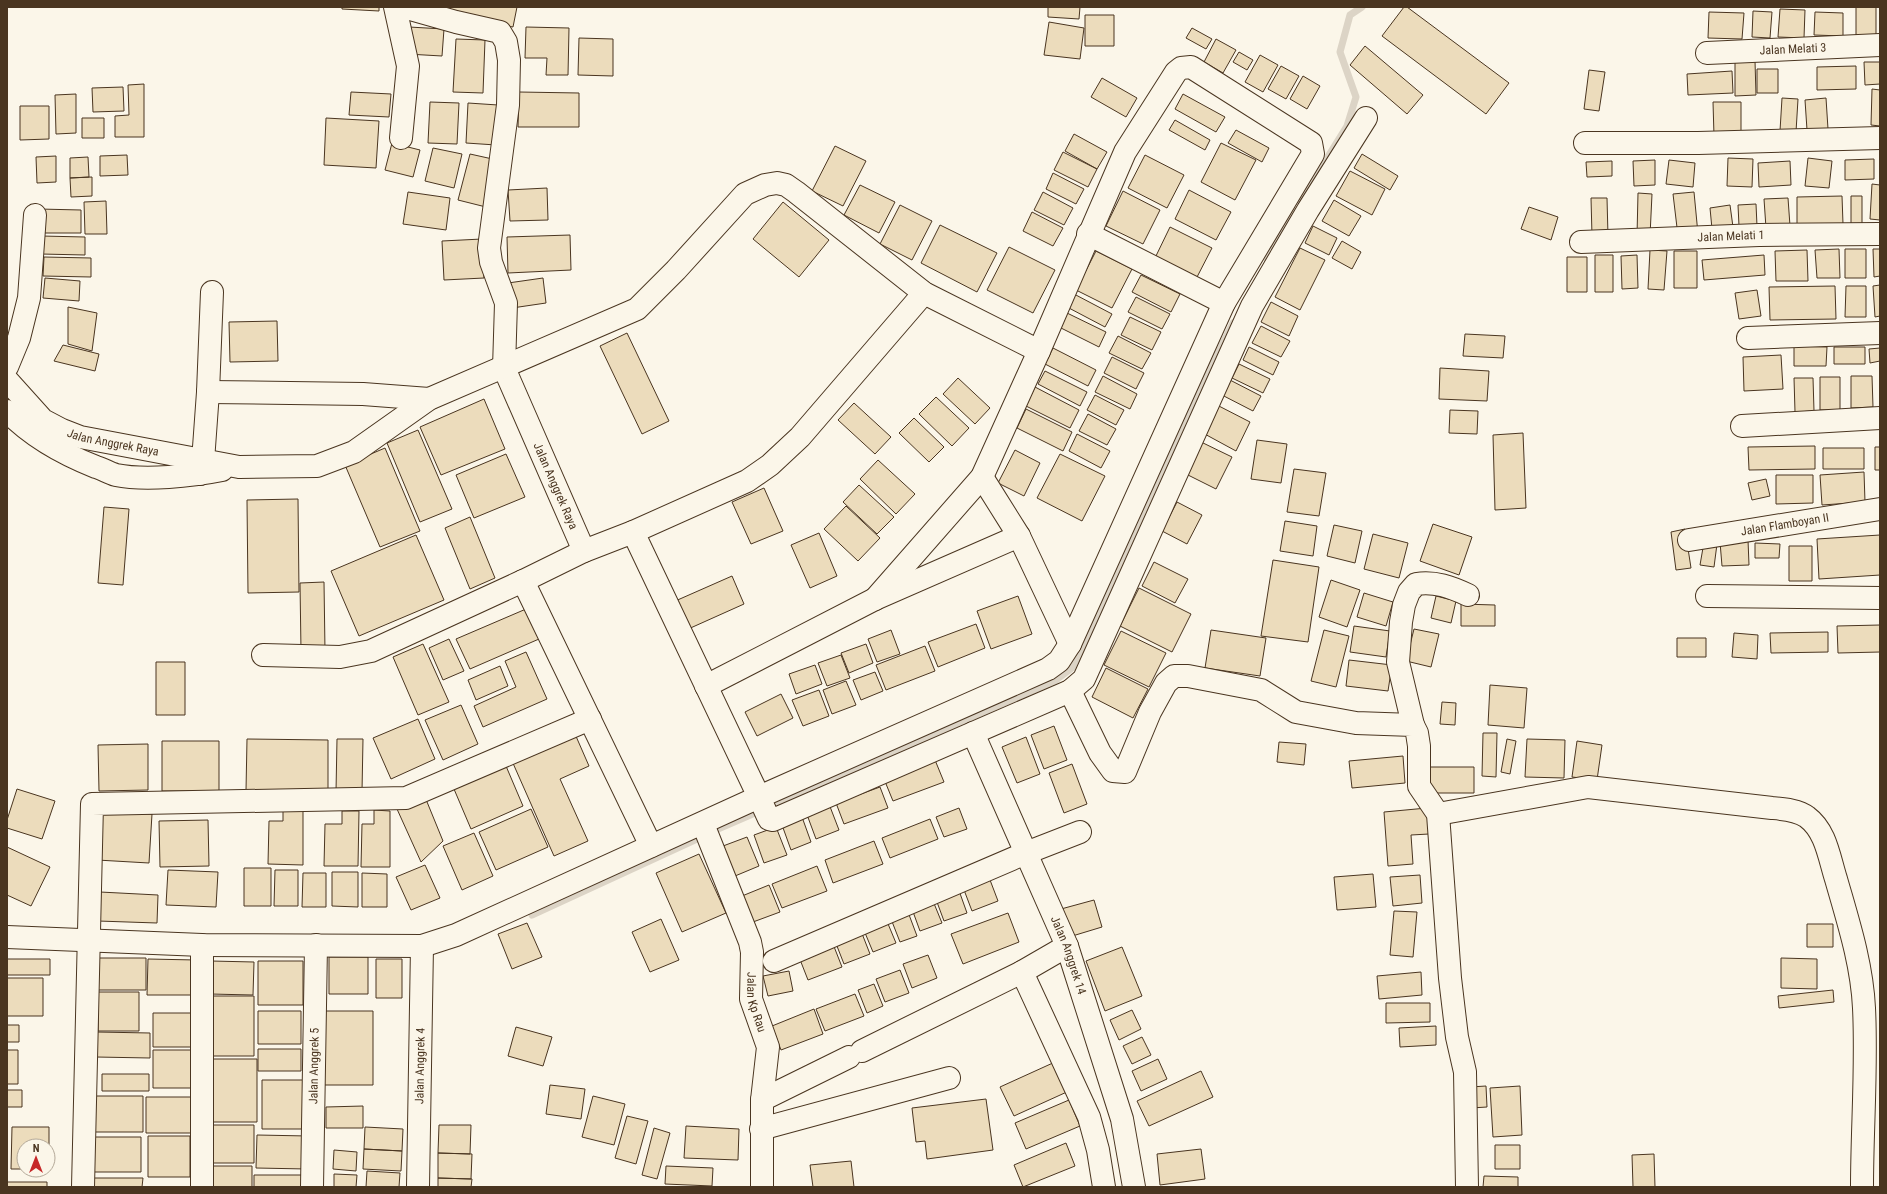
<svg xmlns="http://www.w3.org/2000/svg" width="1887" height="1194" viewBox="0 0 1887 1194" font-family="'Roboto Condensed',sans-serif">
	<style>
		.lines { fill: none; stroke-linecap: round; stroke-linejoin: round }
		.stream { stroke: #dcd4c6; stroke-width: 7 }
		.building { fill: #ecdcbc; stroke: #4a3520 }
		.minor-casing { stroke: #4a3520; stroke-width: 24 }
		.minor { stroke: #fbf6e9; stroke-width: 22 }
		.labels { text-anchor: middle; stroke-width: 3; stroke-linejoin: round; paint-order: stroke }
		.street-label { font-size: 12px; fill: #4a3520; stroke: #fbf6e9 }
	</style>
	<rect width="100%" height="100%" fill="#fbf6e9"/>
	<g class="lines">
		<path class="stream" d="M1301,200L1347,126L1356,97L1340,52L1350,15L1362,7
			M1267,259L1295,211
			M777,803L1056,680L1072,668L1092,628L1180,430L1233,323
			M718,829L755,813
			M532,915L697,839"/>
	</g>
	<path class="building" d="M342,7H379V11L342,9Z
		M443,7H517L513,27L442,14Z
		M1048,7H1080L1079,19L1048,17Z
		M1404,7H1407L1509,83L1486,114L1382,36Z
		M1856,7H1876V35H1856Z
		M1780,9L1805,10L1804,38L1778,37Z
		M1753,11L1772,12L1770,38L1752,37Z
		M1709,12L1744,13L1742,39L1708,38Z
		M1815,12L1843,13V36L1814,35Z
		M1085,15H1114V46H1085Z
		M1049,22L1084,28L1080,59L1044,55Z
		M409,27L444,29L442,56L407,54Z
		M526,27L569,28L568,75H546L547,58H525Z
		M1192,28L1212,39L1206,49L1186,38Z
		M579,38L613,39V76L578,75Z
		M456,39L485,40L483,93L453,92Z
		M1216,39L1236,50L1223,73L1204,62Z
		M1365,46L1423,95L1407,114L1350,65Z
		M1239,52L1253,60L1247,70L1233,62Z
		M1260,55L1278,65L1263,92L1245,82Z
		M1735,61H1755L1756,95L1735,96Z
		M1864,62H1880V84L1865,85Z
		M1281,66L1299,76L1286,99L1268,89Z
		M1856,66V89L1817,90V67Z
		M1757,69H1778V93H1757Z
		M1589,70L1605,72L1599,111L1584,109Z
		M1732,71L1733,93L1688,95L1687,74Z
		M1303,76L1320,86L1307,109L1290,99Z
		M1102,78L1137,98L1126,117L1091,97Z
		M144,84V137H115V116L129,115L128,85Z
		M123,87L124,111L93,112L92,88Z
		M1872,89L1880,90V126L1871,125Z
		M351,92L391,94L389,117L349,115Z
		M519,92L579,93V127H518Z
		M76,94V133L56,134L55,95Z
		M1183,94L1225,117L1216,132L1175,109Z
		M1782,98L1798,99L1796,132L1780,131Z
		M1826,98L1828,129L1807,130L1805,100Z
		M430,102L459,103L457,144L428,143Z
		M1713,102H1741V135L1714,136Z
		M468,103L498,105L496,145L466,143Z
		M20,106H49V139L20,140Z
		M82,118H104V138H82Z
		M326,118L379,121L376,168L324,165Z
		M1175,120L1210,140L1205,150L1169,130Z
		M1236,130L1269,148L1262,162L1228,143Z
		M1074,134L1107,152L1097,169L1065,151Z
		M392,143L420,150L413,177L385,170Z
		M1221,143L1256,160L1235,200L1201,182Z
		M835,146L866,161L843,206L812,191Z
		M433,148L462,154L454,188L425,181Z
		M1063,152L1097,169L1088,187L1054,170Z
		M470,154L497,160L486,207L458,200Z
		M1362,154L1398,176L1390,190L1354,168Z
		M127,155L128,175L100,176V156Z
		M1145,155L1184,175L1167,208L1128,188Z
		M56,156V182L37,183L36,157Z
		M88,157L89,177L70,178V158Z
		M1728,158L1753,159L1752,187L1727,186Z
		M1808,158L1832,161L1829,188L1805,186Z
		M1874,159V179L1845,180V160Z
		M1655,160V185L1634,186L1633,161Z
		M1669,160L1695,163L1693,187L1666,184Z
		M1612,161V176L1587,177L1586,162Z
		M1790,161L1791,185L1759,187L1758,163Z
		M1350,171L1385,189L1372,215L1336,196Z
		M1053,173L1084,189L1076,204L1046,189Z
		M92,177V196L71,197L70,178Z
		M1872,184L1880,185V220L1870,219Z
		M860,185L895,202L879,233L844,215Z
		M547,188L548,220L510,221L508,190Z
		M1189,190L1231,212L1216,240L1175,219Z
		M1123,191L1160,210L1143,244L1106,226Z
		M408,192L450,198L446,230L403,224Z
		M1043,192L1073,208L1064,225L1034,210Z
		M1694,192L1698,234L1678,236L1673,194Z
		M1638,193L1652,194L1650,236H1637Z
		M1842,196L1843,224L1797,225V197Z
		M1851,196H1862V224H1851Z
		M1591,198H1607L1608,236H1592Z
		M1788,198L1790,226L1766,228L1764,199Z
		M1334,200L1361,216L1349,236L1322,221Z
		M106,201L107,234H85L84,202Z
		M783,202L829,240L799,277L753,239Z
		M1756,204L1757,226H1739L1738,205Z
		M900,205L932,221L912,260L880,244Z
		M1730,205L1733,227L1712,229L1710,208Z
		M1529,207L1558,217L1551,240L1521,229Z
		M39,209L81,210V233H39Z
		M1032,212L1063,228L1053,246L1023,231Z
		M940,225L997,253L977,292L921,263Z
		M1313,226L1337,238L1329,255L1305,243Z
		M1170,227L1212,248L1196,279L1155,258Z
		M570,235L571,270L508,273L507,237Z
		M41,236L85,237V255L41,254Z
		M482,239L484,278L444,280L442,241Z
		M1342,241L1361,252L1352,269L1332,258Z
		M1009,247L1055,270L1033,313L987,290Z
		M1300,248L1325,260L1300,310L1275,297Z
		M1839,249L1840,278H1817L1815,250Z
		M1845,249H1866V278H1845Z
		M1873,249H1880V276L1874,277Z
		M1650,250L1667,251L1664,290L1648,289Z
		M1807,250L1808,281H1776L1775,251Z
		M1096,251L1132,269L1112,308L1076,290Z
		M1674,251H1697V288H1674Z
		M1595,255H1613V292H1595Z
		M1637,255L1638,288L1622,289L1621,256Z
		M1764,255L1765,275L1704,280L1702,260Z
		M44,257L91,258V277L43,276Z
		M1567,257H1587V292H1567Z
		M1141,275L1180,294L1171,312L1132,292Z
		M45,278L80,281L79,301L43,298Z
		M543,278L546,303L512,308L508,283Z
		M1880,285V316L1875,317L1873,286Z
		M1835,286L1836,319L1770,320L1769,287Z
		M1846,286H1866V317H1845Z
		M1757,290L1761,316L1739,319L1735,293Z
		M1074,294L1112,314L1105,327L1067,307Z
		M1136,297L1170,314L1162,329L1128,312Z
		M1271,302L1298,316L1289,336L1261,322Z
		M68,307L97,313L92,351L68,344Z
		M1067,313L1106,332L1099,347L1059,327Z
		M1130,317L1161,332L1152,350L1121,335Z
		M277,321L278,361L230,362L229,322Z
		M1261,326L1290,341L1281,357L1252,343Z
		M627,333L669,421L642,434L600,346Z
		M1465,334L1505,336L1503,358L1463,356Z
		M1118,336L1151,353L1142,369L1109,353Z
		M63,345L99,354L95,371L54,361Z
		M1794,346L1827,347L1826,366H1794Z
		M1249,347L1279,362L1273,375L1243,360Z
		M1834,347H1865V364H1834Z
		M1053,348L1096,370L1088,386L1045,364Z
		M1880,348V361L1870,363L1869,349Z
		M1781,355L1783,389L1744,391L1743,357Z
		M1112,357L1144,373L1136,389L1104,373Z
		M1239,364L1270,379L1263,393L1232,378Z
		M1440,368L1489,371L1487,401L1439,399Z
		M1045,371L1087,392L1080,406L1038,384Z
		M1103,376L1137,394L1130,409L1095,392Z
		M1851,376H1872L1873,407L1851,408Z
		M1820,377H1840V410H1820Z
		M958,378L990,408L975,424L943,394Z
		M1794,378H1813L1814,411L1795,412Z
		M1228,379L1261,396L1253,411L1220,394Z
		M1035,387L1079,410L1070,428L1026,406Z
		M1095,395L1124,410L1116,425L1087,410Z
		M936,397L969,428L952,446L919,414Z
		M484,399L505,449L441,475L420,427Z
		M854,403L891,437L875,454L838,420Z
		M1215,404L1250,422L1236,451L1201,432Z
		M1026,409L1072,432L1063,451L1017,428Z
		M1450,410L1478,411L1477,434L1449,433Z
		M1088,414L1116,429L1107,445L1079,431Z
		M914,418L944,447L929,462L899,433Z
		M418,430L452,509L420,522L387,443Z
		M1523,433L1526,508L1495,510L1493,435Z
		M1077,434L1110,451L1101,468L1069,451Z
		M1257,440L1287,444L1281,483L1251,479Z
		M1199,441L1232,457L1216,489L1182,472Z
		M1815,446V469L1749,470L1748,447Z
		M1875,447H1880V470H1875Z
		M385,448L420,531L380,547L345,465Z
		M1823,448H1864V469H1823Z
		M1015,450L1040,463L1024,496L998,483Z
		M506,454L525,497L474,518L456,475Z
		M1060,454L1105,476L1082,521L1037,498Z
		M878,460L915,494L896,514L860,479Z
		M1294,469L1326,473L1319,516L1287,512Z
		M1864,472L1865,502L1822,505L1820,475Z
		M1776,475H1813V503L1776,504Z
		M1766,479L1770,496L1752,500L1748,483Z
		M859,485L894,517L877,534L843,502Z
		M764,488L783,531L751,544L732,502Z
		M298,499L299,592L248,593L247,500Z
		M1177,502L1202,515L1187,544L1162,531Z
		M846,506L880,538L858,561L824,529Z
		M104,507L129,509L123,585L98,583Z
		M470,517L495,578L470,589L445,528Z
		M1285,521L1317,526L1313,556L1280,551Z
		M1433,524L1472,537L1459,575L1420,561Z
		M1334,525L1362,531L1355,563L1327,556Z
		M1685,529L1691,568L1676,570L1671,532Z
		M819,533L837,576L810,588L791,545Z
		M1373,534L1408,543L1399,578L1364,569Z
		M416,535L444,600L359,636L331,571Z
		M1880,535V575L1819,579L1817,539Z
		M1748,540L1749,565L1722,566L1720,542Z
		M1704,542L1717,544L1714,567L1700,565Z
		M1755,543L1780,544L1779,558H1755Z
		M1789,546H1812V581H1789Z
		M1273,560L1319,567L1308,642L1261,636Z
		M1154,562L1188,579L1175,603L1142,586Z
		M732,576L744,604L686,630L673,602Z
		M1331,580L1360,590L1347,627L1319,617Z
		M324,582L325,651H301L300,583Z
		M1139,588L1191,614L1172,652L1120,626Z
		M1364,593L1393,602L1386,626L1357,617Z
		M1018,596L1032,634L991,649L977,611Z
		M1436,596L1456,601L1451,623L1431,618Z
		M1461,604L1495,605V626H1461Z
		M526,609L539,639L470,669L456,639Z
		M976,624L985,648L938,667L928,642Z
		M1880,625V652L1838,653L1837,626Z
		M1354,626L1390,631L1386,657L1350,652Z
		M1414,629L1439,634L1431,667L1406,661Z
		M891,630L900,654L877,662L868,639Z
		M1211,630L1266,638L1260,676L1205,668Z
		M1324,630L1349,636L1336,687L1311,681Z
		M1121,631L1166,653L1149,687L1104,665Z
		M1828,632V652L1771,653L1770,633Z
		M1734,633L1758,635L1757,659L1732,657Z
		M1677,638H1706V657H1677Z
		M449,639L464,671L443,680L429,648Z
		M423,644L449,702L418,715L393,657Z
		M866,644L873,663L849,673L841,653Z
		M925,646L935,671L886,690L876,665Z
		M526,652L547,699L483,727L474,706L516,687L505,661Z
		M841,655L850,678L827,686L818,663Z
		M1349,660L1392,665L1388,691L1346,686Z
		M156,662H185V715H156Z
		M815,665L822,684L796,694L789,674Z
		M500,666L508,686L476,700L468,680Z
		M1106,668L1148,689L1133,718L1092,697Z
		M875,672L883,691L861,700L853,680Z
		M846,681L856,705L832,714L823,690Z
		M1490,685L1527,688L1524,728L1488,725Z
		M819,690L829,716L803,726L792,700Z
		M781,694L793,718L757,736L745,712Z
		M1442,702L1456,703L1455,725L1440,724Z
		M461,705L478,744L443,760L425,720Z
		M418,719L435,759L391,779L373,738Z
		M1054,726L1067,760L1044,769L1031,735Z
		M1483,733H1497L1496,777L1482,776Z
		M575,734L589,766L560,779L588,841L554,856L512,761Z
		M1026,737L1040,774L1017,783L1002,747Z
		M247,739L328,740V792L246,791Z
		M337,739H363L362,792H336Z
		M1507,739L1516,741L1510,774L1501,772Z
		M1527,739L1565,740L1564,778L1525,777Z
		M162,741H219V791H162Z
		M1577,741L1602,745L1597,780L1572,777Z
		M1279,742L1306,744L1304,765L1277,762Z
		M148,744V790L99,791L98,745Z
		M1403,756L1405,783L1352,788L1349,761Z
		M503,759L523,806L471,829L451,782Z
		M935,760L944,782L893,801L884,779Z
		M1072,764L1087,804L1064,813L1049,773Z
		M1430,767H1474V793H1430Z
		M880,787L888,808L844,824L836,803Z
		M17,789L55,801L42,839L7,828V820Z
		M425,797L443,841L421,862L397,809Z
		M829,804L839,830L816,839L806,812Z
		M959,808L967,829L944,837L936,817Z
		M1427,808L1429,834L1411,835L1413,864L1388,866L1384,812Z
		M531,809L548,847L496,870L479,832Z
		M283,810H303V865L268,864L269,821H283Z
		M374,810L390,811V867H361L362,824H374Z
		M100,811L152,814L149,863L97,860Z
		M342,811H359L358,866H324L325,824H342Z
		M802,817L811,842L791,850L782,825Z
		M930,819L938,839L890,858L882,838Z
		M208,820L209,866L160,867L159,821Z
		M776,827L787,855L764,863L754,835Z
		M474,833L493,876L462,890L443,846Z
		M747,837L759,866L735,876L723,846Z
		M874,841L883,864L833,883L825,860Z
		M7,847L50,867L31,906L7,895Z
		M699,854L726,913L682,932L656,873Z
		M425,865L440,898L411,910L396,877Z
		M817,866L827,891L782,908L772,884Z
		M244,868H271V906H244Z
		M168,870L218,872L216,907L166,905Z
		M275,870H298V906H274Z
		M332,872H358V907L332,906Z
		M987,872L998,901L972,911L961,882Z
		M303,873H326V907H302Z
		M362,873L387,874V907H362Z
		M1373,874L1376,907L1337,910L1334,877Z
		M1420,875L1422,903L1393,906L1390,877Z
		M769,885L780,912L753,922L742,896Z
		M957,885L967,913L944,921L934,894Z
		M100,892L158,895L157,923L98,921Z
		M1094,900L1102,927L1069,937L1061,909Z
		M933,901L942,923L920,931L912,909Z
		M1394,911L1417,912L1413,957L1390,955Z
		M908,912L917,936L900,942L891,919Z
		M1008,913L1019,942L963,964L951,934Z
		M661,919L679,960L650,972L632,932Z
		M886,919L896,943L873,952L863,928Z
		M527,923L542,957L512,969L498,934Z
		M1807,924H1833V947H1807Z
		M861,931L870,954L844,964L835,941Z
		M833,944L842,967L808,980L799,957Z
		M1122,947L1142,996L1105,1011L1086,961Z
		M928,955L937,978L912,988L903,964Z
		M329,957H368V994H329Z
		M98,958H146V990H98Z
		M1781,958L1817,959V989L1781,988Z
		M7,959H50V975H7Z
		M148,959L196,960V995H147Z
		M376,959H402V998H376Z
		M211,961L254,962L253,995L210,994Z
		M258,961H303V1005H258Z
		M900,970L909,993L885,1002L876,979Z
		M789,971L793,991L768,996L763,976Z
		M1421,972L1422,995L1379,999L1377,976Z
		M7,978H43V1016H7Z
		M874,984L883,1006L867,1013L858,990Z
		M1833,990L1834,1002L1779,1008L1778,996Z
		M98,992H139V1031H98Z
		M855,994L864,1016L825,1031L816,1009Z
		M208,996H254V1056H208Z
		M1386,1003H1430V1022L1386,1023Z
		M814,1009L823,1034L781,1050L772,1026Z
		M1132,1010L1141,1029L1119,1040L1110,1020Z
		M258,1011H301V1044H258Z
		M321,1011H373V1085H321Z
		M153,1013H196L195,1047H153Z
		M7,1025H19V1042H7Z
		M1436,1026V1045L1400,1047L1399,1028Z
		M516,1027L552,1037L543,1066L508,1056Z
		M97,1032L150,1033V1058L96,1057Z
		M1142,1037L1151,1055L1132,1064L1123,1046Z
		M258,1049H301V1071H258Z
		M7,1050H18V1084H7Z
		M153,1050H195V1088H153Z
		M206,1059H257V1122H206Z
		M1158,1059L1167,1079L1141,1091L1132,1071Z
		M1055,1062L1069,1091L1014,1116L1000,1087Z
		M1201,1071L1213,1097L1149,1126L1137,1101Z
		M102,1074H149V1091H102Z
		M262,1080H309V1129H262Z
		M550,1085L585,1089L581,1119L546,1114Z
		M1486,1086L1487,1107L1471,1108L1470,1087Z
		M1520,1086L1522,1135L1493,1137L1490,1088Z
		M7,1090H22V1107H7Z
		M92,1096H143V1132H92Z
		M593,1096L625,1104L614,1145L582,1137Z
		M146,1097H194V1133H146Z
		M986,1099L993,1150L927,1159L925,1141L916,1142L912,1108Z
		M1069,1100L1080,1126L1026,1149L1015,1123Z
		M363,1106V1128H326V1107Z
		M627,1116L648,1121L636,1164L615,1158Z
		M207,1125H254V1163H207Z
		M439,1125H471L470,1154L438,1153Z
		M686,1126L739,1129L738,1160L684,1158Z
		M12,1127H49V1169L48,1146H24V1169H11Z
		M365,1127L403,1129L402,1151L364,1149Z
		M654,1128L670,1133L657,1179L642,1175Z
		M257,1135L308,1136L307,1169L256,1168Z
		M148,1136H190V1177H148Z
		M90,1137H141V1172H90Z
		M1066,1143L1075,1166L1023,1187L1014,1165Z
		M1495,1145H1520V1169H1495Z
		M364,1149L402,1151L401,1171L363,1169Z
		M1201,1149L1205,1179L1160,1185L1157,1154Z
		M334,1150L357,1152L356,1171L333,1169Z
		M438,1153L472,1154L471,1179L438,1178Z
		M1654,1154L1655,1187H1633L1632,1155Z
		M851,1161L854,1187H813L810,1165Z
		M205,1166H252V1187H205Z
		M666,1166L713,1168L712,1186L665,1184Z
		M367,1171L400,1173L399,1187H366Z
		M334,1174L357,1175L356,1187H334Z
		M254,1175H308V1187H254Z
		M1484,1176L1518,1177V1187H1483Z
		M91,1178H143L142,1187H91Z
		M438,1178L472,1179L471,1187H438Z
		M7,1182H47V1187H7Z"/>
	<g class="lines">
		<defs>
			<g id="minor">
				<path d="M395,7L408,66L401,138"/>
				<path id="s1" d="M403,7L456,22L500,32L506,42L509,60L508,105L489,248L491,262L506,303L504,368L584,551L633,532L759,797L769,819L773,820L1070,691L1084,679L1252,306L1308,210L1366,118"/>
				<path id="s2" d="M1707,53L1880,45"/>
				<path d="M1585,143H1698L1880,138"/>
				<path d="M1088,234L1224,303"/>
				<path id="s3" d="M1581,242L1759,235L1880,234"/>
				<path d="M1748,338L1880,333"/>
				<path d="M7,367L19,338L29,298L35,215"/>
				<path id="s4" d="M7,380L43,420L62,430L80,437L239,467L317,466L354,452L429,399L637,309L676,270L745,194L765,185L777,183L786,185L796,192L924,293L1039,351"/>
				<path d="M208,392L363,394L429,399"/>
				<path d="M7,411C32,437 63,454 96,467C103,469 109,473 116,475C145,481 192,476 222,470"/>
				<path d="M1742,426L1880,418"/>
				<path d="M200,474L203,461L208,392L212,292"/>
				<path d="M982,477L1019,536L1070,644"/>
				<path d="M633,532L747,481L770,465L800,437L924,293"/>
				<path id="s5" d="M1689,540L1880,509"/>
				<path d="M523,581L651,846"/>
				<path d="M1707,596L1880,598"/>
				<path d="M263,655L340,657L371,651L523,581L584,551"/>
				<path d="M706,686L875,599L1019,536"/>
				<path d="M1070,691L1100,753L1113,771L1125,772L1150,712L1166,683L1174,676H1188L1261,690L1296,712L1356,723L1413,725L1417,733L1419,746V786L1438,814L1450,978L1457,1037L1465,1072L1467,1187"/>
				<path d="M1413,725L1398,662L1401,622L1404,605L1409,592L1416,584C1435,581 1451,587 1468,595"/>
				<path id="s6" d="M973,733L1067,946L1122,1119L1134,1187"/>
				<path d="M1438,814L1588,787L1772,808C1783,809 1798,810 1807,817C1826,831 1829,857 1836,879C1848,921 1862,964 1864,1008C1867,1068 1862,1128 1862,1187"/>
				<path id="s7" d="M703,824L750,942L752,952L751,999L768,1047L762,1100V1187"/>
				<path d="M7,937L202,945L422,946L456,935L759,797L1048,669L1059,661L1070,644L1224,303L1313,154L1311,143L1191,67L1181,68L1176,72L1125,152L1039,351L982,477L875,599"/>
				<path d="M774,961L1026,853L1080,832"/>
				<path d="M1022,972L1089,1117L1098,1150L1104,1187"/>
				<path d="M862,1051L1022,972L1067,946"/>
				<path d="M762,1100L849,1057"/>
				<path d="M761,1129L949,1078"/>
				<path d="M83,1187L92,804L406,798L590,719"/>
				<path d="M202,1187V945"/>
				<path id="s8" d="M312,1187L316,945"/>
				<path id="s9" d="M418,1187L422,946"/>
			</g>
		</defs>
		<use href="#minor" class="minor-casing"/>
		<use href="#minor" class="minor"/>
	</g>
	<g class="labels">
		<g class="street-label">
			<text dy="4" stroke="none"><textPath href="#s2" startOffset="86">Jalan Melati 3</textPath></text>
			<text dy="4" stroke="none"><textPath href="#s3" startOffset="150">Jalan Melati 1</textPath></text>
			<text dy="4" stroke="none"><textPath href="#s4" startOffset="128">Jalan Anggrek Raya</textPath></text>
			<text dy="4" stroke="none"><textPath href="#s1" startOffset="571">Jalan Anggrek Raya</textPath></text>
			<text dy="4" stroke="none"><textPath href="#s5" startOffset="97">Jalan Flamboyan II</textPath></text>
			<text dy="4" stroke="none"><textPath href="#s6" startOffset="242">Jalan Anggrek 14</textPath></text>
			<text dy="4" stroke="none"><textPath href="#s7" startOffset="188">Jalan Kp Rau</textPath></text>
			<text dy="4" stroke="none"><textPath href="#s8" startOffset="121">Jalan Anggrek 5</textPath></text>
			<text dy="4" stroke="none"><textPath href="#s9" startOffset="121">Jalan Anggrek 4</textPath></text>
		</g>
	</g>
	<rect width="1887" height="1194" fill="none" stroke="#4a3520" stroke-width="16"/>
	<g transform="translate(36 1158)"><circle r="19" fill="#fbf6e9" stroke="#b4a999"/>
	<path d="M0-3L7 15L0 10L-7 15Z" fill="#c62828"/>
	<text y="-6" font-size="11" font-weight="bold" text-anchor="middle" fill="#4a3520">N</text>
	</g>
</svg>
